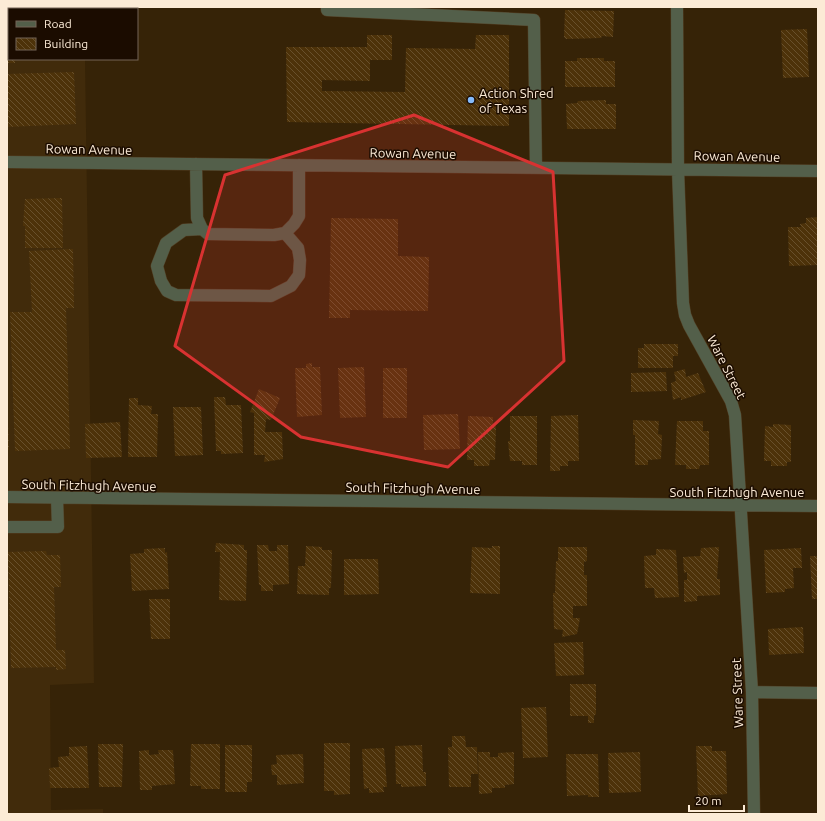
<svg xmlns="http://www.w3.org/2000/svg" width="825" height="821" viewBox="0 0 825 821" font-family="Ubuntu,sans-serif">
	<style>
		.built { fill: #412b0b }
		.building { fill: url(#building-back-hatch) }
		.lines { fill: none; stroke-linecap: round; stroke-linejoin: round }
		.minor-casing { stroke: #523f24; stroke-width: 13 }
		.minor { stroke: #535f4a; stroke-width: 12 }
		.marked { fill: #d83231; fill-opacity: 0.2; stroke: #d83231; stroke-width: 3; stroke-linejoin: round }
		.poi-dot { fill: #85bbfb; stroke: #1b0c00; stroke-width: 1.5 }
		.labels { text-anchor: middle; stroke-width: 3; stroke-linejoin: round; paint-order: stroke }
		.poi-label { font-size: 13px; fill: #fcebd6; stroke: #1b0c00; text-anchor: start }
		.street-label { font-size: 13px; fill: #fcebd6; stroke: #1b0c00 }
	</style>
	<defs>
		<pattern id="building-back-hatch" width="6" height="6" patternUnits="userSpaceOnUse"><rect width="6" height="6" fill="#4d3209"/><path d="M-1 5l2 2M0 0l6 6M5-1l2 2" fill="none" stroke="#68502c"/></pattern>
	</defs>
	<rect width="100%" height="100%" fill="#362307"/>
	<path class="built" d="M7,7H84V9H9V59H85L94,683L50,685L51,810L103,809V814H7Z"/>
	<path class="building" d="M7,7H14V9H9V59H15V63H7Z
		M565,10L614,11L613,37L602,36L601,38L566,39L564,37Z
		M807,29L809,77L783,78L781,30Z
		M367,35H392V60H370V81L322,80V91L405,92L406,48L475,49L476,35H509V126L287,122L286,47H367Z
		M577,58H604V61H615V87H565V61H577Z
		M74,72L76,124L7,127V74Z
		M606,100V104H616V129H567L566,104L577,103L578,101Z
		M62,198L63,248H25V226H23L25,199Z
		M818,217V265L789,266L788,227H801L800,224L806,223V218Z
		M331,218L398,219V256L429,257L428,311L350,310V318H329Z
		M73,249L74,308H66L70,449L15,451L10,312H32L29,251Z
		M644,344H678V356H673V368H638V348H644Z
		M312,363V367H320L322,415L297,417L295,368H306V364Z
		M364,367L366,417L340,418L338,368Z
		M383,368H407V418H383Z
		M685,369L686,377L698,373L706,392L681,400V397L673,400L671,383L676,381L674,372Z
		M666,372L667,391L631,392V373Z
		M259,389L280,398L271,420L266,419L265,432H282L283,459L264,462L265,455H254V413L250,412Z
		M214,397H225L226,405H241L243,453L221,454V451H216Z
		M129,398H138V405L152,406L151,414H158L157,457H128Z
		M173,407H201L203,455L175,456Z
		M458,414L460,449L424,450L423,415Z
		M578,415L579,461H568V466H560V471H550L551,416Z
		M468,416L493,417V426H496L495,460H490L489,466H474V460H467Z
		M510,416H537V465H522V461H510L508,441H510Z
		M633,420L659,421L658,434L662,435L661,459L648,460V465H635V435H633Z
		M677,421H703V431H709V465H700L699,469H686V465H675Z
		M120,422L122,457L86,458L85,424Z
		M773,424L791,425V462H787V466H771V461H764L765,426L773,427Z
		M7,425H8L9,450H7Z
		M216,543L244,545V550H247L246,601L219,600L220,552H215Z
		M257,545H268L269,551H277V545H288L289,584L273,585V591H261V585H259Z
		M306,546L322,547V550H332L331,588H329V595L297,594L298,566H305Z
		M492,546H500V594L470,593L472,547L492,548Z
		M558,547H587V561L584,562V575H587V606H573V618H580L577,634L562,637L563,630L554,629L553,593H555L556,561H558Z
		M719,547L717,579H720V595L697,596V601L684,602V580H687V572L684,573L683,557L700,556L701,548Z
		M165,548V553L167,552L169,589L132,591L130,554L144,553V549Z
		M801,548L802,568H793L794,588L785,589V592L766,593L764,550Z
		M656,549L676,550L679,597L655,598L654,588H645L644,556L656,555Z
		M46,551L47,555H60L61,587H54L56,650H65L66,669L56,670V667L11,668L8,552Z
		M810,556H818V599H812Z
		M344,559H378L379,594L344,595Z
		M149,599H170V639H151Z
		M803,627L804,653L769,655L768,629Z
		M583,642L584,675L556,676L554,643Z
		M570,684H596V714L594,716V723H588V716H570Z
		M546,707L548,757L523,758L521,708Z
		M452,736H465L466,747H477L478,774H471V787H449L448,747H452Z
		M324,743H350V794L334,795V791H324Z
		M98,744H123L122,787H99Z
		M191,744H220V789H201V786H190Z
		M225,745H252V782H247V792H225Z
		M422,745L423,772H426V786L401,787V784H396L395,746Z
		M87,746L89,788H50L49,768L59,767L58,757L69,756V747Z
		M696,746H712V751H726L727,794L698,796Z
		M384,748L387,787H383L384,792L369,793V788L364,789L362,749Z
		M149,750V755L159,754L158,750H173L175,784L152,786V790H140L139,751Z
		M478,752H490V757H498V753L514,752V784L505,785V788H492V793L479,794Z
		M640,752L641,792L609,793L608,753Z
		M303,754L304,783L277,785V775H272L271,765L277,764L276,755Z
		M566,754H598L599,797H588V795L567,796Z"/>
	<g class="lines">
		<defs>
			<path id="minor" d="M327,7V10L534,20L536,168
				M677,7L678,170L683,303L685,315L689,325L731,401L735,415L752,692L754,814
				M7,162L818,171
				M196,164L197,218L202,229L208,234L274,235L285,233L294,224L299,216V165
				M202,229L184,230L166,243L157,266L161,281L167,291L176,295L271,296L291,286L299,275L300,260L298,248L285,233
				M7,497L818,506
				M7,527H58L57,498
				M752,692L818,693"/>
		</defs>
		<use href="#minor" class="minor-casing"/>
		<use href="#minor" class="minor"/>
	</g>
	<path class="marked" d="M414,115L553,172L564,361L448,467L301,437L175,346L225,175Z"/>
	<circle class="poi-dot" cx="471" cy="100" r="4"/>
	<g class="labels">
		<g class="poi-label">
			<text x="479" y="98">Action Shred<tspan x="479" dy="15">of Texas</tspan></text>
		</g>
		<g class="street-label">
			<text transform="translate(89 149) rotate(1)" y="5">Rowan Avenue</text>
			<text transform="translate(413 153) rotate(1)" y="5">Rowan Avenue</text>
			<text transform="translate(737 156) rotate(1)" y="5">Rowan Avenue</text>
			<text transform="translate(727 367) rotate(63)" y="5">Ware Street</text>
			<text transform="translate(89 485) rotate(1)" y="5">South Fitzhugh Avenue</text>
			<text transform="translate(413 488) rotate(1)" y="5">South Fitzhugh Avenue</text>
			<text x="737" y="497">South Fitzhugh Avenue</text>
			<text transform="translate(737 693) rotate(-92)" y="5">Ware Street</text>
		</g>
	</g>
	<rect width="825" height="821" fill="none" stroke="#fcebd6" stroke-width="16"/>
	<rect x="8" y="8" width="130" height="52" fill="#1b0c00" stroke="#756556"/>
	<rect x="16" y="21" width="20" height="6" fill="#535f4a" stroke="#756556"/>
	<text x="44" y="28" font-size="12" fill="#fcebd6">Road</text>
	<rect x="16" y="38" width="20" height="12" fill="url(#building-back-hatch)" stroke="#756556"/>
	<text x="44" y="48" font-size="12" fill="#fcebd6">Building</text>
	<path d="M689 805v6h55v-6" fill="none" stroke="#fcebd6" stroke-width="2"/>
	<text x="695" y="805" font-size="12" fill="#fcebd6" stroke="#1b0c00" stroke-width="3" paint-order="stroke">20 m</text>
</svg>
